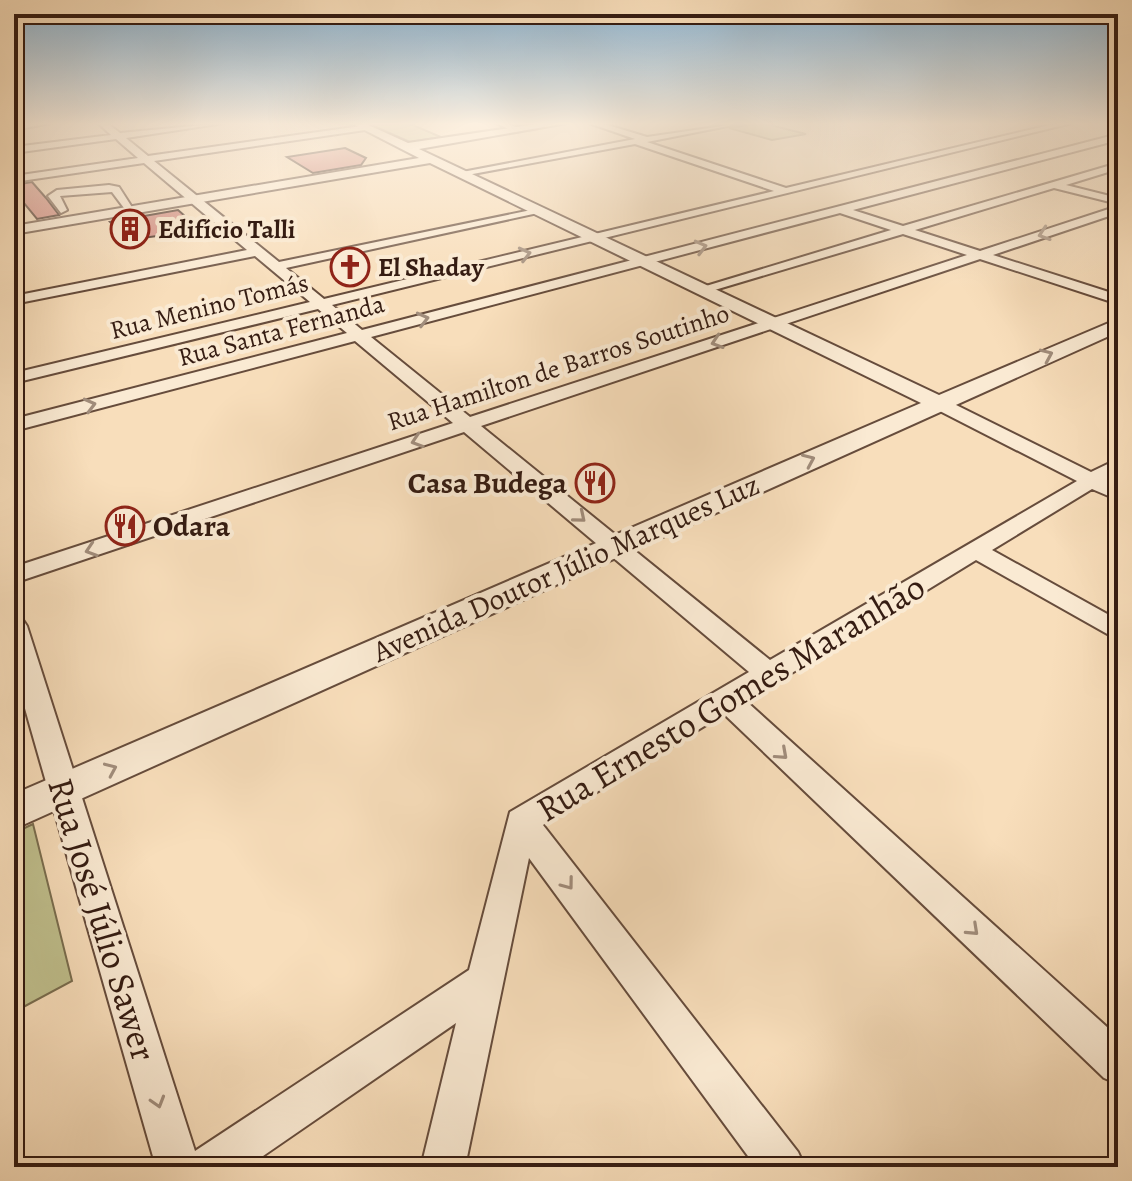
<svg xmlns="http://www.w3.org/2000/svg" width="1132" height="1181" viewBox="0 0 1132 1181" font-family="Alegreya,serif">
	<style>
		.green { fill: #c0c08e; stroke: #7a6e50; stroke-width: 2 }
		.building { fill: #d3867d; stroke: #351c12; stroke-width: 2 }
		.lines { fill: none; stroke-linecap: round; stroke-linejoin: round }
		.minor-casing { stroke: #664c3c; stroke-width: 4 }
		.tertiary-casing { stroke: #664c3c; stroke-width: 4 }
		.minor { fill: #faead3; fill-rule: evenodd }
		.tertiary { fill: #faead3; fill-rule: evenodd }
		.oneway { stroke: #a18d7c }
		.labels { text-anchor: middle; stroke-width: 8; stroke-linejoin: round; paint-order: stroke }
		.far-poi-label { font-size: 26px; font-weight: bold; fill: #351c12; stroke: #faead3; text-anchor: start }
		.far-street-label { font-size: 26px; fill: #351c12; stroke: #faead3 }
		.poi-label { font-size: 30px; font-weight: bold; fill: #351c12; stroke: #faead3; text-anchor: end }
		.street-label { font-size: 30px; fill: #351c12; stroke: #faead3 }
		.near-street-label { font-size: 36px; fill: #351c12; stroke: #faead3 }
	</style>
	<rect width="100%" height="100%" fill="#f8debb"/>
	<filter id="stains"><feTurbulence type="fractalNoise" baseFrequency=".0025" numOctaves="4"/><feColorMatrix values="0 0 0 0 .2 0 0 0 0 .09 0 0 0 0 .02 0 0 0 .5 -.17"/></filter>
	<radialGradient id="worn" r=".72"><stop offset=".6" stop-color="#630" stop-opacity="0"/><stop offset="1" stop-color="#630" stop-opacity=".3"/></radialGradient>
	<path class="green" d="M367,123H408L441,137L410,142Z
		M762,123L806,134L772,140L729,128Z
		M33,824L72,981L14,1012V833Z"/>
	<path class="building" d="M345,148L366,158L361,165L313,173L287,157Z
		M32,182L46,198L59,215L37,219L14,191V185Z
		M178,210L201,230L128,240L110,222Z"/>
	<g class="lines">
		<defs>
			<path id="minor" d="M98,123H107L120,133L224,123L126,138L148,156L368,125L365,130L154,161L279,262L541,208L547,211L286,268L324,299L774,191L635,144L462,176L457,173L635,139L589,123H601L647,137L743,123L647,142L786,188L1058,123H1072L332,305L362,330L1118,134V140L853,210L903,226L1118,163V169L1066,185L1118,198V204L1054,188L915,230L980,251L1118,206V213L993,255L1118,295V304L980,259L481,426L770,660L1077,481L932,407V399H944L1091,472L1118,459V473L1107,480L1118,486V500L1092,489L992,550L1118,620V640L976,560L746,701L1118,1037V1084L1104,1078L724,714L543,825L798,1152L805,1167H756L529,858L465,1167H421L456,1023L247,1167H156L14,670V617L23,620L27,626L195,1151L469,970L510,812L749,672L464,432L14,583V567L453,423L355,341L14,431V419L347,333L318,309L14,383V373L310,302L255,256L14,304V296L247,250L144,163L14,182V176L138,158L116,139L14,153V147L111,135ZM840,213L891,230L696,289L708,292L903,234L967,255L470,417L371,337Z
				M496,123H507L522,130L515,132Z
				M109,185L119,187L135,212H127L112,192L60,196L67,210L61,213L48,196L57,190Z"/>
			<path id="tertiary" d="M51,123L14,130V124Z
				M351,123H364L408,143L543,123H567L419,149L939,395L1118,319V332L14,829V794L921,403L430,163L14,234V226L419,158Z"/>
		</defs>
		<use href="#minor" class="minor-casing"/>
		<use href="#tertiary" class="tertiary-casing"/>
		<use href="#minor" class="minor"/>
		<use href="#tertiary" class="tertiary"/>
	</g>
	<defs><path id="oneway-chevron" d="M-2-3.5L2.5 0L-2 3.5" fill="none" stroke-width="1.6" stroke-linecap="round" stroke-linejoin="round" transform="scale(2)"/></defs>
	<g class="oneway">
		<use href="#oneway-chevron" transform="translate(1044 234) rotate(162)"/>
		<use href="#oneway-chevron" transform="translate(701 247) rotate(-15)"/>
		<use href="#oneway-chevron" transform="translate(525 254) rotate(-14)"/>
		<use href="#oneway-chevron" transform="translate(423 319) rotate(-14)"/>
		<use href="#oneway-chevron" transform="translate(717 342) rotate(162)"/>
		<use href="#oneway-chevron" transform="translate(1047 355) rotate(-24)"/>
		<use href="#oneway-chevron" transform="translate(90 405) rotate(-15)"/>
		<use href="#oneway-chevron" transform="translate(417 441) rotate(162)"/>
		<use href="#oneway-chevron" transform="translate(809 460) rotate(-24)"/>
		<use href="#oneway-chevron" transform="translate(580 517) rotate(40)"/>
		<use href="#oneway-chevron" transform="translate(91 550) rotate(162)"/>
		<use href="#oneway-chevron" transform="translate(782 754) rotate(42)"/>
		<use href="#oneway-chevron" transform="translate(111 769) rotate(-24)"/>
		<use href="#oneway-chevron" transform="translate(568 884) rotate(53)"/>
		<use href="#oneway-chevron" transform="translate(973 930) rotate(43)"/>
		<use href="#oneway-chevron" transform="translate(158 1102) rotate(73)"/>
	</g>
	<linearGradient id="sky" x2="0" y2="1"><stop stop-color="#8cb6d6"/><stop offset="0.43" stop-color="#fcf0e0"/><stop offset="1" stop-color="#fcf0e0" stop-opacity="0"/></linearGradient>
	<rect width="1132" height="288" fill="url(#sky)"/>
	<defs>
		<symbol id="building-ring" viewBox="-11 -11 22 22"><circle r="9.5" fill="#faead3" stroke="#8f2418" stroke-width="1.5"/><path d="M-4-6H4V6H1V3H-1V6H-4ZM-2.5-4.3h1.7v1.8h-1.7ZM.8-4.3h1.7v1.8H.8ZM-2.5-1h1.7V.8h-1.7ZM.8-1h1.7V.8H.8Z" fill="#8f2418"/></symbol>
		<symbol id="church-ring" viewBox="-11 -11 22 22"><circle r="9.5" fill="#faead3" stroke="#8f2418" stroke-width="1.5"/><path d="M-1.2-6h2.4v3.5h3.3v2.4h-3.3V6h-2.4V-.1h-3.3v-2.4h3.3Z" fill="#8f2418"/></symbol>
		<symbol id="restaurant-ring" viewBox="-11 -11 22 22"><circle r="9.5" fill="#faead3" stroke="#8f2418" stroke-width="1.5"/><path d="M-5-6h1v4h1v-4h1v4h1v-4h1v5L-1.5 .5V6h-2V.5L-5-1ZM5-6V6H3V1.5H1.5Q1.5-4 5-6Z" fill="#8f2418"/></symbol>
	</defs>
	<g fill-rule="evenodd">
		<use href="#building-ring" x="108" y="207" width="44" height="44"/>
		<use href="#church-ring" x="328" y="245" width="44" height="44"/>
		<use href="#restaurant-ring" x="573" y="461" width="44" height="44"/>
		<use href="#restaurant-ring" x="103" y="504" width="44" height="44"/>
	</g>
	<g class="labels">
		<g class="far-poi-label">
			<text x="158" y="238">Edifício Talli</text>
			<text x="378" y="276">El Shaday</text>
		</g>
		<g class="far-street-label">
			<text transform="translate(209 306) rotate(-14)" y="9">Rua Menino Tomás</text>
			<text transform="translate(281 330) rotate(-15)" y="9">Rua Santa Fernanda</text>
			<text transform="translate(558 367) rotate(-18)" y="9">Rua Hamilton de Barros Soutinho</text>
		</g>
		<g class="poi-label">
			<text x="567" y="493">Casa Budega</text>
			<text x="153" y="536" text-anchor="start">Odara</text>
		</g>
		<g class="street-label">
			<text transform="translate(566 568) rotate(-24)" y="10">Avenida Doutor Júlio Marques Luz</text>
		</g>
		<g class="near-street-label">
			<text transform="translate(730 697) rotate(-31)" y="13">Rua Ernesto Gomes Maranhão</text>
			<text transform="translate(103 919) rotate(73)" y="13">Rua José Júlio Sawer</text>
		</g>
	</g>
	<rect width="1132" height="1181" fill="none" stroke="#f8debb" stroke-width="48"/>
	<rect x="16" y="16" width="1100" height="1149" fill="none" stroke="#351c12" stroke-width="4"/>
	<rect x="24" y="24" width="1084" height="1133" fill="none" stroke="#351c12" stroke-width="2"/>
	<rect width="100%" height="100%" filter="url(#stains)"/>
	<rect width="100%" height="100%" fill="url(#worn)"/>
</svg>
